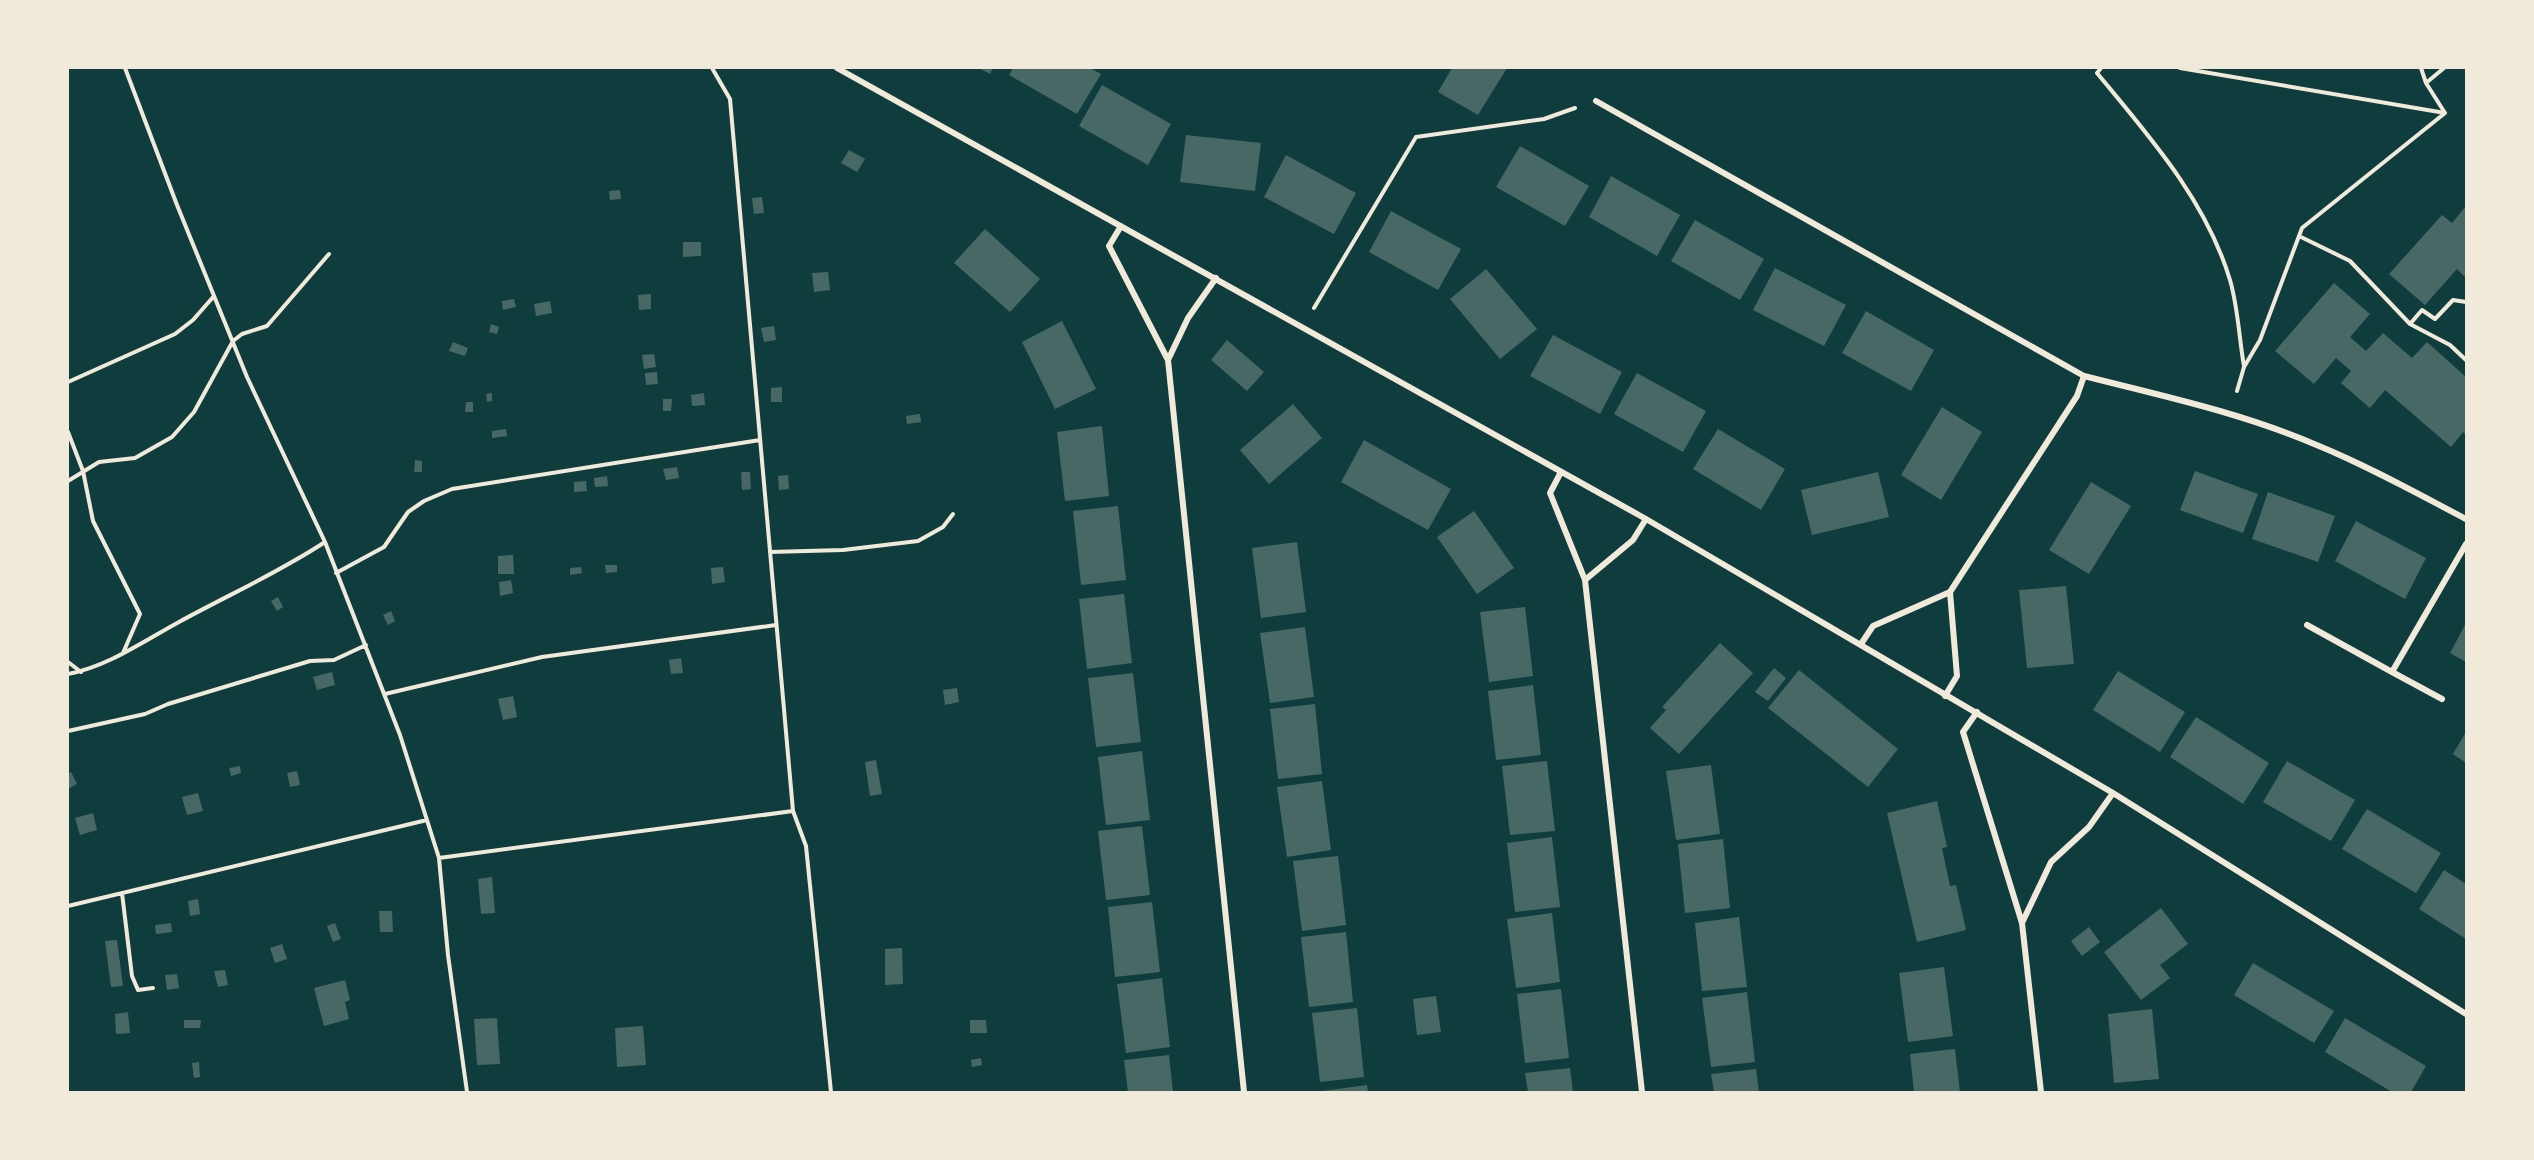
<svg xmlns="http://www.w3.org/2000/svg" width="2534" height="1160" viewBox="0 0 2534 1160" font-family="'Exo 2',sans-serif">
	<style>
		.building { fill: #486865 }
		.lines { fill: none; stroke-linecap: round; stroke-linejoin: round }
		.path { stroke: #f1e9da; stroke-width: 4 }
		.minor { stroke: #f1e9da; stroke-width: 6 }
	</style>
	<rect width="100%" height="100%" fill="#0f3d3e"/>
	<path class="building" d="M979,68H993L990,74Z
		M1013,68H1090L1101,74L1077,114L1009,75Z
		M1452,68H1507L1478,115L1438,92Z
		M1102,85L1171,124L1148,165L1079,126Z
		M1186,135L1261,143L1255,191L1180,182Z
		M1520,146L1589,186L1565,226L1496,187Z
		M849,150L865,159L857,172L841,163Z
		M1286,155L1356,193L1334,234L1264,197Z
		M1611,176L1680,215L1657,256L1589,217Z
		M620,190L621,199L610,200L609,191Z
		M762,197L764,213L754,214L752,198Z
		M2466,206V278L2457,269L2425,305L2389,274L2442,215L2452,223Z
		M1391,211L1461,249L1438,290L1369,252Z
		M1695,220L1764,259L1740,300L1671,261Z
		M985,229L1040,279L1010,312L954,263Z
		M683,242H701V256L683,257Z
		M1775,268L1846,305L1824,346L1753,310Z
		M1486,269L1537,329L1500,359L1450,299Z
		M828,272L830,290L814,292L812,273Z
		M2334,283L2370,314L2350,337L2366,351L2383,333L2412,358L2427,342L2466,377V435L2463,432L2451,447L2385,390L2370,408L2341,383L2351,371L2336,358L2314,384L2275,351Z
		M651,294V309L639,310L638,295Z
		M514,299L516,307L503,310L502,301Z
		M550,301L552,313L536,316L534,304Z
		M1866,311L1934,350L1911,391L1842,353Z
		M1062,321L1096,389L1055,409L1022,342Z
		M491,324L499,327L497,334L489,332Z
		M774,326L776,340L764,342L761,328Z
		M1553,335L1622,372L1600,414L1530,376Z
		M1227,340L1264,372L1247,391L1211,360Z
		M453,342L468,348L465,356L449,351Z
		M654,354L656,367L644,369L642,355Z
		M657,372L658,384L646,385L645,373Z
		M1637,373L1706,411L1683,452L1614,414Z
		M782,387V402H771V388Z
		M492,393V401L487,402L486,394Z
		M704,393L705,405L692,406L691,395Z
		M663,399H672L671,411H663Z
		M466,402H473V412H465Z
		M1293,404L1322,438L1269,484L1240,450Z
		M1942,407L1982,432L1941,500L1901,475Z
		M920,414L921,422L907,424L906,416Z
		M1102,426L1109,496L1065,501L1057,432Z
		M506,429L507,436L492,438V431Z
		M1718,429L1785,469L1761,510L1693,469Z
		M1364,440L1451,489L1428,530L1341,482Z
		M415,460L422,461V472H414Z
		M677,467L679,478L666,480L663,469Z
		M2195,471L2258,494L2243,533L2180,510Z
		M741,472H750L751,489L742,490Z
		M1878,472L1889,517L1812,535L1801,490Z
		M788,475L789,489L779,490L778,476Z
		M607,476L608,486L595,487L594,478Z
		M586,481L587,491L574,492V482Z
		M2091,482L2131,506L2089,574L2049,550Z
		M2268,492L2335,516L2318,562L2252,539Z
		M1118,506L1126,580L1081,585L1073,511Z
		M1474,511L1514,568L1477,594L1437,537Z
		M2356,521L2426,558L2405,599L2335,561Z
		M1297,542L1306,612L1261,618L1252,548Z
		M513,555L514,574H498V556Z
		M605,565H617V572L606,573Z
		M581,567L582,573L570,575V568Z
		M723,567L725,582L712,584L711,568Z
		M511,580L513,593L500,596L499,582Z
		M2066,586L2074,664L2027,668L2019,590Z
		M1124,594L1132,663L1087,669L1079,599Z
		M278,597L283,607L277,611L271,601Z
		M1525,607L1533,676L1489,682L1480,612Z
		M391,611L395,621L388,625L383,615Z
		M2466,623V662L2450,653Z
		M1305,627L1314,697L1270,703L1260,633Z
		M1720,643L1753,673L1679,754L1650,728L1666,710L1662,707Z
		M681,658L683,673L671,674L669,660Z
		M1774,668L1786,678L1768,701L1755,692Z
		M1799,670L1898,749L1868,787L1768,708Z
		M2118,671L2185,712L2160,752L2093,710Z
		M332,672L335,685L317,690L313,677Z
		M1133,673L1141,742L1096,747L1088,678Z
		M1533,685L1541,755L1496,760L1488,691Z
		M957,688L959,702L945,705L943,690Z
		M513,696L517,717L503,720L498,699Z
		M1315,704L1322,774L1278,779L1270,709Z
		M2196,717L2269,763L2243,804L2170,757Z
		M2466,732V763L2453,754Z
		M1142,751L1150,820L1106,825L1098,757Z
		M876,760L882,794L870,796L865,762Z
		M1547,761L1555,831L1510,835L1502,766Z
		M2287,761L2355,800L2331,841L2263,802Z
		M1711,765L1720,834L1676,840L1666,771Z
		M240,766L241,773L231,776L229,768Z
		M297,771L300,785L290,787L287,773Z
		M71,772L77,784L68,789V774Z
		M1322,781L1331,850L1287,857L1277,787Z
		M198,793L203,811L187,815L182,797Z
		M1937,801L1947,847L1942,848L1950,886L1956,885L1966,930L1917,942L1887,813Z
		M2367,809L2441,853L2416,893L2342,849Z
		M93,813L97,830L80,835L75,818Z
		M1142,826L1150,895L1106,900L1098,831Z
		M1552,837L1560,907L1515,912L1507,843Z
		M1723,839L1730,908L1685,913L1678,844Z
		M1338,856L1346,925L1302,931L1293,861Z
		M2444,870L2466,884V939L2419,909Z
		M492,877L495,913L481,914L478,879Z
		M198,899L200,914L190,916L188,901Z
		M1152,902L1160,972L1115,977L1108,907Z
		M2161,908L2188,944L2160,965L2170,978L2141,1000L2104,952Z
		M379,911H392L393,932H380Z
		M1552,913L1560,982L1516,988L1507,919Z
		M1739,917L1747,987L1702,991L1695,923Z
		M171,923L172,932L156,934L155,925Z
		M335,923L341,939L333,942L327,926Z
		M2089,927L2100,942L2082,956L2071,941Z
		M1346,932L1353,1002L1309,1007L1301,937Z
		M117,940L123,986L111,987L105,941Z
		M282,944L287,959L275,963L270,948Z
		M902,948L903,984L885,985V949Z
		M2253,963L2334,1011L2314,1043L2234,995Z
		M1944,967L1953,1036L1908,1042L1899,973Z
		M225,970L228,985L218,987L214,971Z
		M177,974L179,988L167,990L165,975Z
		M1162,978L1170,1047L1126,1053L1117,984Z
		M345,980L350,1000L345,1002L349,1019L324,1026L314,988Z
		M1561,989L1569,1058L1525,1063L1517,994Z
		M1747,992L1755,1062L1711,1067L1702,998Z
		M1436,996L1441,1032L1417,1035L1413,999Z
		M1357,1008L1364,1077L1320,1082L1312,1013Z
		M2152,1009L2159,1079L2114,1083L2108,1014Z
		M128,1012L130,1033L116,1034L115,1014Z
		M497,1018L500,1064L477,1065L474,1019Z
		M2345,1018L2426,1066L2411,1092H2392L2325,1052Z
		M184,1020H201L200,1028H184Z
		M970,1020H986L987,1033H970Z
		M643,1026L646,1065L617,1067L615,1028Z
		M1955,1049L1960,1092H1914L1910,1054Z
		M1169,1055L1173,1092H1128L1124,1060Z
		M981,1058L982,1065L972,1067L971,1060Z
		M199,1062L200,1077L194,1078L192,1063Z
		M1570,1068L1573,1092H1528L1525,1073Z
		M1756,1069L1759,1092H1714L1711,1074Z
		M1367,1085L1368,1092H1322V1091Z"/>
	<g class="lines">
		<path class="path" d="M125,68L177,205L247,377L325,542L400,735L439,858L448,955L467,1092
			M2101,68L2097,73C2149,136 2206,200 2230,280C2238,307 2239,338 2244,366
			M2180,68L2445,113
			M2421,68L2426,83
			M2299,236L2350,261L2410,324L2450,345L2466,360
			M1314,308L1416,137L1544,119L1575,108
			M2410,324L2422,310L2435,319L2453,300L2466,302
			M68,382L175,334L193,320L214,296
			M2237,391L2244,367L2260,340L2302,228L2445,113L2426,83L2444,68
			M68,432L83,471L93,521L140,614L123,653
			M68,481L99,462L135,458L172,437L194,412L233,341L242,334L267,326L329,254
			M770,552L843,550L918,541L943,527L953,514
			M336,573L384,547L408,512L424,501L452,489L760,440
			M68,662L81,672
			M68,674C107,667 144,641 179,622C228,595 278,573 325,542
			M385,694L542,657L776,625
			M68,731L145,714L168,704L310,661L334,660L366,645
			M793,811L806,846L831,1092
			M439,858L793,811L730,99L712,68
			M122,893L132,976L138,990L153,988
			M68,906L427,820"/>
		<path class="minor" d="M837,68L1646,519L2113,793L2466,1014
			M1596,101L2084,376
			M1121,226L1109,246L1168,360L1244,1092
			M1168,360L1188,318L1216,278
			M1561,472L1550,493L1585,580L1642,1092
			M1585,580L1633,540L1646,519
			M2307,625L2392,672L2466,544
			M1861,644L1873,626L1950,592L2077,396L2084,376C2163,396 2243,413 2319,446C2370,467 2418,494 2466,519
			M2392,672L2442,699
			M1945,696L1957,676L1950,592
			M1977,712L1963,732L2022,923L2041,1092
			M2022,923L2051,862L2089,827L2113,793"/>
	</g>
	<rect width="2534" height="1160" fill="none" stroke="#f1e9da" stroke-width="138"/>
</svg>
